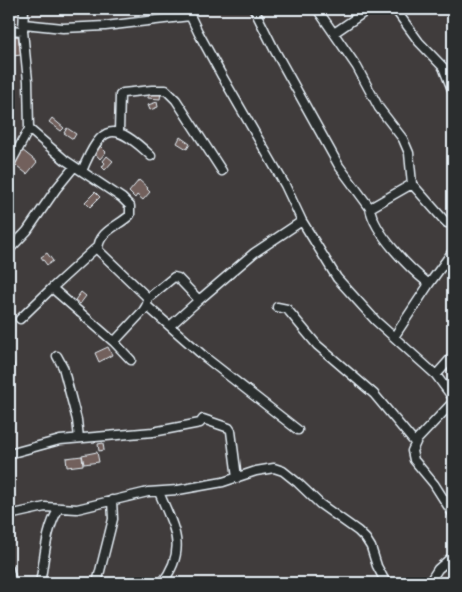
<svg xmlns="http://www.w3.org/2000/svg" width="462" height="592" viewBox="0 0 462 592" font-family="'Playpen Sans',sans-serif">
	<style>
		.building { fill: #72605b; stroke: #e8f1f8 }
		.lines { fill: none; stroke-linecap: round; stroke-linejoin: round }
		.minor-casing { stroke: #e8f1f8; stroke-width: 11 }
		.minor { stroke: #2a2d2e; stroke-width: 8 }
	</style>
	<rect width="100%" height="100%" fill="#403c3c"/>
	<filter id="ink" filterUnits="userSpaceOnUse"><feTurbulence type="fractalNoise" baseFrequency=".02" numOctaves="2"/><feDisplacementMap in="SourceGraphic" scale="10" xChannelSelector="R" yChannelSelector="G"/><feConvolveMatrix kernelMatrix="1 2 1 2 8 2 1 2 1" color-interpolation-filters="sRGB"/></filter>
	<g filter="url(#ink)">
		<path class="building" d="M18,36L21,55L13,56L10,37Z
			M148,93H161L160,99L148,98Z
			M157,102L158,107L150,110L148,105Z
			M52,118L64,128L61,131L49,122Z
			M67,128L76,134L73,139L64,133Z
			M180,137L190,144L187,149L177,143Z
			M97,143L106,152L100,159L91,149Z
			M22,150L37,162L27,174L12,162Z
			M107,156L113,161L105,170L102,167L105,163L103,161Z
			M139,180L148,188L147,189L150,192L143,200L137,195L135,198L129,192Z
			M95,192L100,197L90,207L85,202Z
			M9,224L15,229L9,237Z
			M47,253L53,261L47,265L41,257Z
			M81,292L86,296L80,304L75,300Z
			M108,347L112,355L99,362L95,353Z
			M103,443L104,450L99,451L98,444Z
			M97,452L99,462L84,464L82,455Z
			M82,456L83,465L67,467L66,458Z"/>
		<g class="lines">
			<defs>
				<path id="minor" d="M187,9L198,32L222,76L285,185L302,221L337,278L376,321L436,375L453,398
					M254,9L274,49L339,166L370,208L412,184
					M317,9L357,67L379,108L403,139L409,153L412,184L443,219L447,223L453,224
					M395,9L419,42L443,67L453,92
					M24,24L63,28L105,26L190,16
					M9,30L23,31
					M334,33L369,9
					M29,129L65,160L122,198L130,206V215C119,226 98,231 98,250L146,296C149,302 147,305 143,311L114,342
					M119,132L120,95L123,93L152,90H166L176,100L222,171
					M9,166L29,129L28,81L23,31L24,9
					M82,171C102,123 114,121 151,156
					M370,208C374,233 409,268 429,284L394,337
					M9,250L27,231L56,189L74,167
					M429,284L453,251
					M52,288L114,342L131,360
					M147,299L174,277L178,278L199,300L254,253L302,221
					M147,306L206,358L298,430
					M277,307L287,309L317,345L374,394L415,443
					M20,319L52,288L98,246
					M170,326L199,300
					M57,356L63,367L77,420L79,438
					M9,365V391
					M436,375L453,356
					M453,402L417,440L412,451L414,460L434,484L453,514
					M9,454L60,440L153,432L200,423L203,419L229,428L231,431L237,478
					M159,492C173,527 189,548 162,583
					M9,515L45,507L77,509L148,492L178,490L223,482L256,471L274,468L283,471L298,483L320,504L358,531L366,539L371,547L377,566L386,583
					M9,569L12,583
					M40,583C45,558 45,531 59,508
					M97,583L113,519L112,500
					M429,583L438,569L453,556"/>
			</defs>
			<use href="#minor" class="minor-casing"/>
			<use href="#minor" class="minor"/>
		</g>
	</g>
	<rect width="462" height="592" fill="none" stroke="#2a2d2e" stroke-width="30"/>
	<rect x="15" y="15" width="432" height="562" fill="none" stroke="#e8f1f8" stroke-width="2" filter="url(#ink)"/>
</svg>
